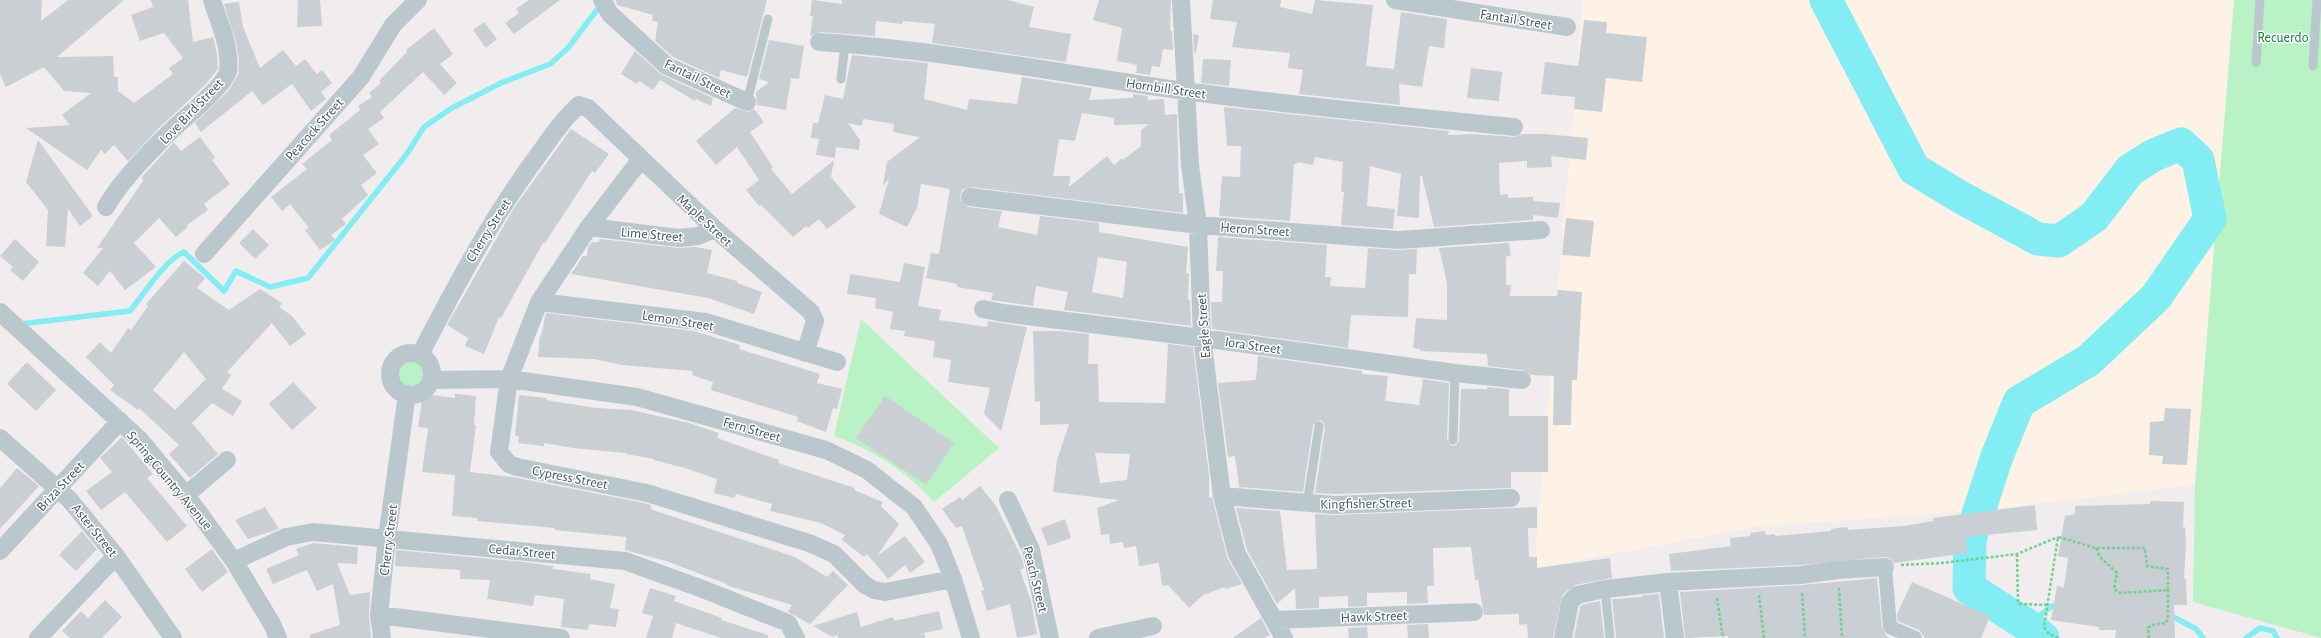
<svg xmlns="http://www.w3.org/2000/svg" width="2321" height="638" viewBox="0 0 2321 638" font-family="'Alegreya Sans',sans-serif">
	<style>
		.commercial { fill: #fdf2e5 }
		.green { fill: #b8f2c5 }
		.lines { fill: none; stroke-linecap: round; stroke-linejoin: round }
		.stream { stroke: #82edf2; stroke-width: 5.5 }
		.river { stroke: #82edf2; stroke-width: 33 }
		.building { fill: #c9cfd3; fill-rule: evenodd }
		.path { stroke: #6ed290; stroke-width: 2.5; stroke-dasharray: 3 2; stroke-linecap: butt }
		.service { stroke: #bac8ce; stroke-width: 9 }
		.pedestrian { stroke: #bac8ce; stroke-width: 14 }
		.minor { stroke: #bac8ce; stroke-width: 18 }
		.labels { text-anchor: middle; stroke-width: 3; stroke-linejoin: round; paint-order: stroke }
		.street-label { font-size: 14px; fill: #44555c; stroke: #fff }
		.park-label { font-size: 14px; fill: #108337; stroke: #fff }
	</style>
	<rect width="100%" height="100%" fill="#f1edee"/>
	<path class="commercial" d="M1583,0H2234L2195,485L1974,511L1753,527L1534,569Z"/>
	<path class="green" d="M2234,0H2321V638L2193,602L2195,485Z
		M861,319L999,448L934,502C906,471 873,450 834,436Z
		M393 374a18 18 0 1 1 36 0a18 18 0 1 1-36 0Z"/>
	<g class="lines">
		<path class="stream" d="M20,324L130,311C143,295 166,259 184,252L224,291L236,271L270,287L308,278L406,155L424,127L452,108L501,83L550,64L568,48L596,11
			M2168,614L2196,629L2203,638
			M2027,625L2052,606H2059
			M2246,638L2260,628L2273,631L2277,638"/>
		<path class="river" d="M1826,0L1914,169L1962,198L2038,239L2059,241L2094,217L2130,170L2154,155L2181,144L2198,160L2210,219L2156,297L2089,360L2019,402L1996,459L1970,539L1969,588L2027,625L2043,638"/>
	</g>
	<path class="building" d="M0,0H42L41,21L68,0H124L57,57L113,56L114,77H118V91L134,103L173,74L169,68L183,58L164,33L140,41L131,15L153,7L151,0H188L193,42L213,37L217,54L218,69L205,85L158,129L128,161L114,145L105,154L101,150L87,170L26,128L70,125L62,115L91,93L64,91L44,67L6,87L0,74Z
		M298,0H320L322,26L297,27Z
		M529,0H560L514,34L505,23L519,13L516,9Z
		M616,0H767L747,77L721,70L719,78L673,57L655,41L658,22L652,21L653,15L617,5Z
		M812,0L842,4V0H1007L1034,7L1029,27L1071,34L1066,62L932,43L935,24L903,21L902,24L876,21L875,36L820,32L810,36L813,16H810Z
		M1099,0H1171L1170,31H1172L1173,50L1163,49L1160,67L1152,66L1150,75L1136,73L1137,65L1117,61L1122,28L1093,20Z
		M1213,0H1281L1280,7L1312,14L1315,0L1373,5L1366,66L1394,69L1401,12L1447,19L1444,48L1429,46L1422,87L1399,84L1400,105L1299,94L1303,70L1288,68L1290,53L1232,47L1237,22L1210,19Z
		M239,2L243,27L260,68L283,50L296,66L305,59L317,74L322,70L332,83L321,92L326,99L311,111L292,84L263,105L252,91L201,132L195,123L228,91L238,75L239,61L236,42L224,4Z
		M1584,20L1607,22L1606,33L1647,37L1642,82L1606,78L1602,112L1574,109L1575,97L1541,94L1545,62L1578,66Z
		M484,22L497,39L486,48L473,30Z
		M434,28L453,54L440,64L457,83L444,95L423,72L380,112L384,118L368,129L379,144L363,155L377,173L361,185L368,195L342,219L346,224L331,235L335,240L320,250L305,230L309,228L290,204L282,211L271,197L307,169L302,164L332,140L329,135L360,110L358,106L372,97L369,93L381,83L379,81L407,52L406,50Z
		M1193,34L1199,35L1196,53H1194Z
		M769,40L804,46L799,79L791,78L786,110L757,105L756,92L769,82L759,79Z
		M635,51L662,75L713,98L711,106L696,99L695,101L660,80L653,90L639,81L637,84L621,74Z
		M852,55L928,63L924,99L967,110L969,99L1017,104L1022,77L1092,88L1089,100L1133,98V94L1148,96L1147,100L1164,99L1165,115L1177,114L1179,193H1183V213L971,187L962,190L960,196L961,201L968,207L1002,211L998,227L1037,235L1040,216L1099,223V232L1188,247L1186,273L1189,274L1188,300L1190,301L1191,326L1064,310L1068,292L1036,286L1033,306L991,300L993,293L957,287V284L926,278L931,253L939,254L950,189L921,184L917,208L907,227L879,214L889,179L883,185L887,162L920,137L893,132L894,124L863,119L862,126L848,123L860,140L859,150L836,147L835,158L816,155L819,139L811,138L813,123H818L825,95L843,99ZM1082,113L1114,118V125L1149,124L1141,130V146L1123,160L1122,158L1114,165L1107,156L1069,187L1070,176H1053L1059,139L1075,141ZM1098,257L1127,262L1123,298L1092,292Z
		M1203,59L1231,60L1229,86L1201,83Z
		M1471,68L1502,72L1499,101L1467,98Z
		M1224,107L1449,131L1448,135L1474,134L1513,137L1522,134H1544L1588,138L1586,160L1551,156L1552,167L1527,168V161L1499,163L1500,195L1508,194V198L1533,197V201L1560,203L1558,218L1533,215V220L1434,227L1422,176H1420L1419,218L1397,216L1401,174L1370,166L1367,206L1395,209L1393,229L1341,225L1344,192H1341L1343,162L1315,157L1313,165L1297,162V164H1294L1290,221L1219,216L1222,176L1240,177L1241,146H1227Z
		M735,108L748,112L754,109L764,122L750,132L773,167L771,169L792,194L834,160L831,177L856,207L827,229L819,219L808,228L806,226L793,237L761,205L759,206L746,190L759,180L737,147L716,165L696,141Z
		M571,129L609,154L595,173L592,171L545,243H543L501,318L499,317L484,354L465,346L468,338L447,325L514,208Z
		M200,137L215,157L212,160L230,184L204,204L208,210L187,225L188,227L176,237L159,218L134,243L156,267L125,290L110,271L98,286L83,273L103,248H97L145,178L143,180L141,178L174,142L181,151Z
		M38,140L93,216L80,226L68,209L65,247L46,246L48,210L26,182Z
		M1566,218L1594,221L1590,257L1562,255Z
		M253,229L269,245L255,259L239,243Z
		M1218,237L1327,245L1325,277H1331L1330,286L1365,288L1368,248L1398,250L1417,249L1416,274H1409L1408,317L1351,315L1348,348L1212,329L1211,302H1222L1223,271H1216Z
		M15,239L39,262L23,281L10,270L13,267L0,256Z
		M600,239L678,248L696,247L712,250L707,273L737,281V283L762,292L754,314L708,298L571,274L583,256H587L588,247L592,242H599Z
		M1509,243L1511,255L1506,257V285H1511L1510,296H1557L1558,290L1582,292L1577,380H1572L1571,425H1553L1554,376L1531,375L1523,370L1488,366L1487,354L1420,351V349L1413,348L1416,318L1447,320V283L1439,248Z
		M184,261L205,278L197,288L229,310L260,289L282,303L279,307L292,316L306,334L290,346L272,323L227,372L231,375L222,389L242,401L233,416L212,403L192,423L218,454L190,478L169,454L179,445L139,408L138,410L110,390L114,385L86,357L100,342L111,353L128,328L131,330L148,306L146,304ZM184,352L206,379L175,410L153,390Z
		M904,263L925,267L918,306L941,310L939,320L987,327L988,321L1027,327L1001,431L984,414L990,388L948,382L951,360L933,357L935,341L904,336L905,331L890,329L893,312L875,308L876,298L847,294L850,274L900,282Z
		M546,313L694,331L740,345L739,349L820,374L817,383L842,389L837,409L833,408L826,432L797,421L798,417L711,390L713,382L692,375L693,371L622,365L594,359L538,357L540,335L541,336Z
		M1033,331H1060L1089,334L1088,364H1098L1099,402L1165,403L1168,344L1193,347L1209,475V498L1212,497L1227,557L1242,584L1225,589V587L1203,595L1189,608L1168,585L1162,586L1159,563L1139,566L1136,546L1124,548L1123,542L1110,544L1109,534L1101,535L1097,508L1119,500L1053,492L1057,460L1069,424L1040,425V401L1035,402ZM1095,453L1130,454L1127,480L1100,483Z
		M1258,356L1362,371V374L1388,376L1385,401L1419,405L1423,379L1449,383L1447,440L1452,446L1456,445L1459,440L1461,389H1487V387L1509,389V416H1548V472H1511V488L1335,494L1315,493L1325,427L1323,422L1320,420L1313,425L1303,492L1239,487L1235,456L1228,457L1218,383L1256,380Z
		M27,362L56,390L36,411L7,384Z
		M293,382L317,408L292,430L269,404Z
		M423,394L455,398V394L476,396L474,425H476L470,472L513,477L644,503L651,505L650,509L795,557L827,577L833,571L848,585L810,624L788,612L792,605L726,585L727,584L666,561L625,550L626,537L555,530V528L477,521V518L452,516L455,475L422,472L428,428L418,427Z
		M519,395L547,398L546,400L596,408L631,410L689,423L719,433L717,438L779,460L778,463L855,488L854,490L883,502L881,506L899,524L877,556L905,536L925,562L910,573L905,565L888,579L867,554L864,557L842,540L845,535L821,523L770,511L772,504L736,494L734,498L714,493L717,479L685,468L654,460V459L626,454V453L573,448L544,443V446L518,443L519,436H515Z
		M885,396L954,443L926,485L856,438Z
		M2165,408L2191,409L2187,465L2162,464L2163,456L2149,455L2150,422L2164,421Z
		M122,437L153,474L147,478L187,526L167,542L125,492L101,510L86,491L112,472L100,458Z
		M17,468L39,486L0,529V488Z
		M980,486L996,506L1022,558L1024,568L1020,570L1031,601L1037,634L1017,638L1010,604L987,611L981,591L984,590L962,526L956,528L942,509L960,497L962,500Z
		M2150,501L2184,502L2183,527H2185L2186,544L2184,579H2186L2187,605H2174L2175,638H2115L2116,630H2099V627L2051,620L2057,586L2064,587L2068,558L2058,556L2065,516L2075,514V506L2150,504Z
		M2035,505L2037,530L1966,537L1967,553L1894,563L1890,558L1884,557L1800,565L1671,571L1669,554L1731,546L1730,538L1750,536V533L1765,531L1766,535L1775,534V536L1831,531V529L1847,527L1848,530L1903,526L1934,521L1933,518Z
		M265,507L279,529L248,539L235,520Z
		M1537,507V528H1528L1529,557H1537V568L1610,558L1612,578L1575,585L1562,595L1553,638H1528L1527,624L1519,625V614L1484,615L1478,580H1475L1471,547L1433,548L1434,586H1427L1428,603L1407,604V592L1367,593V606L1348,607V596L1319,597V608L1296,609L1295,588L1277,604L1247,550L1236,508L1280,511L1287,570L1317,569L1315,514L1335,515Z
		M1065,519L1071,538L1048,546L1041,528Z
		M82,531L97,549L76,571L59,555Z
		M313,543L358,547L357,564L337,563L350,595L370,592L369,616L371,638H310L309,635L340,625L333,584L317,591L307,570L273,584L266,569L299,555L296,549Z
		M212,549L228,572L202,592L185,569Z
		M396,550L524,562L553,566V569L591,574L590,579L615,584L610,608L619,609L616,627L589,624L588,630L561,627L564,599L535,595L533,606L487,599L490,580L460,579V570L395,566Z
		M1877,578L1882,628L1888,638H1728V636L1685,638L1680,592L1802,585Z
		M1912,582L1990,616L1981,638H1925L1919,630L1898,621L1897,614Z
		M650,588L676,596L674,601L722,618L721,620L768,635V638H721L676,623L672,638H646L653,616L642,613Z
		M1659,594L1664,638H1616L1612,599L1643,597V595Z
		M105,600L122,617L102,638H70L62,631L81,611L88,618Z
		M1600,601L1604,638H1574L1580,607L1582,605Z
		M939,611L943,629L924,633L925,638H838L837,635L833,637L813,626L857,612L861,627L893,617L894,621Z
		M1261,618L1270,635L1264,638H1233Z
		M1428,624L1429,638H1408L1407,625Z
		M1367,627L1368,638H1349L1348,628Z"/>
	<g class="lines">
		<path class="path" d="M2017,554L2018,602L2020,604L2049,605
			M1901,565L1942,563L2017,554L2058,537
			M1839,588L1842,638
			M1802,593L1805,638
			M1759,595L1764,638
			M1717,598L1723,638
			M2058,638L2049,634L2044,627L2058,537L2096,548H2145L2147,566L2168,569V590L2120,593L2114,589L2117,573L2100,557L2096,548
			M2149,638L2148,628L2152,625L2166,623L2168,619V590"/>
		<path class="service" d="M2256,63L2260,0
			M2313,66L2317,0
			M841,79L845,44
			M747,102L768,19
			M1453,440L1455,373
			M1307,504L1319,426
			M1605,589L1610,638"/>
		<path class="pedestrian" d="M1885,567L1890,627L1915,638"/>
		<path class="minor" d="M602,0L610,14L667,66L747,102
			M1181,0L1190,165L1198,225L1202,338L1222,496L1237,554L1284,638
			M1395,0L1567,27
			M819,42C942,50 1064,74 1185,91C1295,106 1405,116 1514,127
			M641,159L589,227L539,302L509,379L499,452L509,464L517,467L647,493L809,543L834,554L865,585L874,590L885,592L953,579
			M970,197L1198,225L1399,240L1541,230
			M106,207C120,182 153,148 174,128C185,118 226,84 228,71C231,46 219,23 212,0
			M589,227L679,238L698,236L715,229
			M204,254L361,77L393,25L418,0
			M539,302L706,322L837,362
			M983,309L1003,313L1202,338L1455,373L1522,380
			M0,312L140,440L186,495L234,561L272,624L278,638
			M390 374a21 21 0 1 1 42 0a21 21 0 1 1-42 0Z
			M420,355C456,285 492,217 539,154C551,137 563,119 579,105L588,108L715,229L811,312L815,321L805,353
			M431,380L509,379L637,397L826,450L867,470L914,507L939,544L953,579L971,638
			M0,438L69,499L116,556L173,638
			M186,495L227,460
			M1222,496L1335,505L1511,498
			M1008,500L1031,550L1050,638
			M0,551L120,421
			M234,561L286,537L313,532L625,561L700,588L788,623L796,638
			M1668,582L1675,638
			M379,615L561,638
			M1274,620L1474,612
			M38,638L116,556
			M382,638L379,615L387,538L407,394
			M1098,638L1153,626
			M1563,638L1570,602L1577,595L1605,589L1668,582L1801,575L1838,570L1885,567"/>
	</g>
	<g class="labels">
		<g class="street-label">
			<text transform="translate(1516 19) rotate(9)" y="5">Fantail Street</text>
			<text transform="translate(698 78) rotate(26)" y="5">Fantail Street</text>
			<text transform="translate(1166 88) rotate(8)" y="5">Hornbill Street</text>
			<text transform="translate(191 111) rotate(-46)" y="5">Love Bird Street</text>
			<text transform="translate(314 129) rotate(-48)" y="5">Peacock Street</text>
			<text transform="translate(705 220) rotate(43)" y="5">Maple Street</text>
			<text transform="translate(1255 229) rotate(4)" y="5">Heron Street</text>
			<text transform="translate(488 230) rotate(-58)" y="5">Cherry Street</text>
			<text transform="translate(652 234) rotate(5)" y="5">Lime Street</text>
			<text transform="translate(678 320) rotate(9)" y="5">Lemon Street</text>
			<text transform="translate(1203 326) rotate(-94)" y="5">Eagle Street</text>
			<text transform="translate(1253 345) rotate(8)" y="5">Iora Street</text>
			<text transform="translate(752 429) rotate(16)" y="5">Fern Street</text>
			<text transform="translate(570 477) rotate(11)" y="5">Cypress Street</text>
			<text transform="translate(170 480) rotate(50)" y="5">Spring Country Avenue</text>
			<text transform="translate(60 486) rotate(-47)" y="5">Briza Street</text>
			<text transform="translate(1366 503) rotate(-1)" y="5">Kingfisher Street</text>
			<text transform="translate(95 530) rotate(51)" y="5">Aster Street</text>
			<text transform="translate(388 540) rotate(-83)" y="5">Cherry Street</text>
			<text transform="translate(522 551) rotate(5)" y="5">Cedar Street</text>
			<text transform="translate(1036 579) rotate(76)" y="5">Peach Street</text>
			<text transform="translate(1374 616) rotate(-2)" y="5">Hawk Street</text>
		</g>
		<g class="park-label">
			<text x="2283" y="42">Recuerdo</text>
		</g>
	</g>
</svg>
